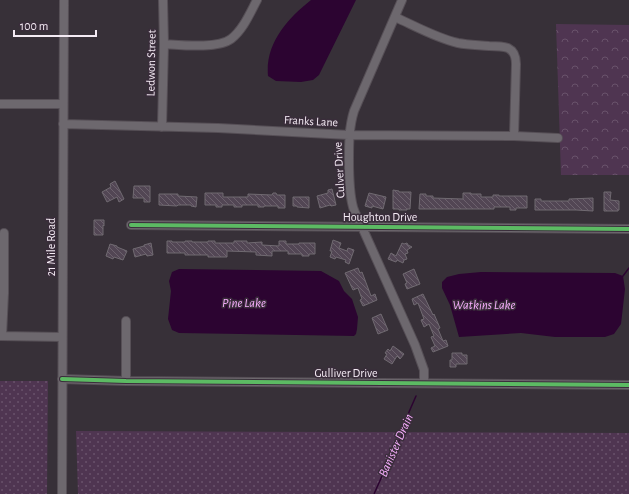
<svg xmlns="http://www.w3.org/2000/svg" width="629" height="494" viewBox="0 0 629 494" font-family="'Alegreya Sans',sans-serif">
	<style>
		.grass { fill: url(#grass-dots) }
		.forest { fill: url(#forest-crowns) }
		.water { fill: #2c0431 }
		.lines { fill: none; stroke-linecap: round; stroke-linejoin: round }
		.stream { stroke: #2c0431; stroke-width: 1.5 }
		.building { fill: url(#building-back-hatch); stroke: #706a71 }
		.minor-casing { stroke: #564f56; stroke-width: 10 }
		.minor { stroke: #6d686e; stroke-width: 8 }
		.cycleway-casing { stroke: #3a2d3b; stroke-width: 6 }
		.cycleway { stroke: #5cba63; stroke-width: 4 }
		.labels { text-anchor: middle; stroke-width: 3; stroke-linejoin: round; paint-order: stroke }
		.street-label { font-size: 12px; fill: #f4ebf4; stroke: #3a2d3b }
		.water-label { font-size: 13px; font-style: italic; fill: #f7aefd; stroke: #3a2d3b }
	</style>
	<defs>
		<pattern id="grass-dots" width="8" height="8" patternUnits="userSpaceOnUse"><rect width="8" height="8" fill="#4f3551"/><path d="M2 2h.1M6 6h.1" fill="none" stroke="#69526b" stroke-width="1.8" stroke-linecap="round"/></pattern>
		<pattern id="forest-crowns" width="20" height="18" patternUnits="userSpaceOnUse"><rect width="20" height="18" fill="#4f3551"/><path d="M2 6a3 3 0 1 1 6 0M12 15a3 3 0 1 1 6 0" fill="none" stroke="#69526b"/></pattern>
		<pattern id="building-back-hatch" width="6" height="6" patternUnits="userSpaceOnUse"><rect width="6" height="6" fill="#524654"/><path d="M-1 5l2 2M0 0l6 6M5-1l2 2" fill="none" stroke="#6c616d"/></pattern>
	</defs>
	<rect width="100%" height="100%" fill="#373038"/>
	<path class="grass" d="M0,381H48L47,494H0Z
		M76,431L629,433V494H78Z"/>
	<path class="forest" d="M556,24L629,25V175H561Z"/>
	<path class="water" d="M311,0H356L319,75L313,80L301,82L276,81L268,76C265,44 287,19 311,0Z
		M179,269L321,271L339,281L344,291L352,299L358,317L357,329L356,334L354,336L179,333L172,330L168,319L171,291L169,281L172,272Z
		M481,272L615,273L623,276L625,289L621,324L614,334L605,337H555L521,333L459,337L450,305L442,288V282L447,277L459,274Z"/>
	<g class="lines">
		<path class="stream" d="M623,276L629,268
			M374,494L391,456L403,433L409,412L416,396"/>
	</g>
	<path class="building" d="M115,181L124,199L119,202L117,197L107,202L102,192L111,187L110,184Z
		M134,186H150V202H144V198H133Z
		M332,189L336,205L331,206L330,205L320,208L317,196L328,193V190Z
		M393,190L399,191V192H411L410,209H407V210H399V209H393Z
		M604,192H611L610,200L619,201V210H618V211H604Z
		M205,193H223V197H248V194L272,195L273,193H276L277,195H285V208H278V206H264V207H258V205H242V207H234V205H222V207H216V205H205Z
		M369,193L386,197L383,209L372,206V208L365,206Z
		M463,193H471V194H481V197H493V195H499V196H527V208H516V210H510V207H494V209H419L420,194H426V196H433V198L463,199Z
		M159,194H178V196L197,197L196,207L191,206V205H178L177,206L159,205Z
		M293,197H309V208L297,207V206H293Z
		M593,198V211L576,210H535V199H541V201H569V199Z
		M94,220H104V226L103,225V235H94Z
		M333,240L341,243L339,248L347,251L348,248L354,250L349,264L345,262L346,260L336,257L335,259L330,257L332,251H330Z
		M167,241H172V242H185V241H192V242H208V241H215V243H234V241H247V243L262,242V245L279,246V241H286V244H299V243H315V254H309V256H302V254H288V251H272V256L256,255V252L227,251V257H208V255H185V253H167Z
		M151,243L153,255L147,256L146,254L135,257L133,249L144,246V245Z
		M402,243L404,244L407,243L408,245L412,247L407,250L408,253L405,254L407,259L404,260L403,263L397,260L396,262L388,259L391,253L396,256Z
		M110,244L117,246V247L127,251L123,260L114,257L113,259L106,256Z
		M358,268L360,273L362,272L371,296L375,294L377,300L363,306L360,300L362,299L358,288L353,290L345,273Z
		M414,269L420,284L407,289L405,284L407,283L403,274Z
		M423,294L433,315L434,314L440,328L438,329L443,341L446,340L448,346L433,352L431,348L435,346L431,337L434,336L429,324L424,327L421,320L424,319L418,303L414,305L412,299Z
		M381,314L388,330L378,334L372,318Z
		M393,346L404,354L400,359L397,356L392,364L384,359L387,354L385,353L388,349L390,351Z
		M452,353H462V355H467V364H456V367H450V360H452Z"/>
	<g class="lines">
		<defs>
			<path id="minor" d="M402,0L354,111C349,127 349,143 349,160C349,176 349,192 353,207C355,214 359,220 362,227L415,345L424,370V383
				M395,17C415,26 436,38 458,43C468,45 479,45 489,46C495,46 502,46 508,48C514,51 516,57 516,64L514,136
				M164,44C181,45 218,49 231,39C243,30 250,13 257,0
				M0,104H63
				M63,124L218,128L349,135L514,136L558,138
				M162,127L164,44L163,0
				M131,225L629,229
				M126,321V381
				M0,336L62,337
				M2,336L4,293V233
				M62,379L126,381L629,385
				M62,494L64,0"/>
		</defs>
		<use href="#minor" class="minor-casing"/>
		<use href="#minor" class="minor"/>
		<defs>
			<path id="cycleway" d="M131,225L629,229
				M62,379L126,381L629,385"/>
		</defs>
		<use href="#cycleway" class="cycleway-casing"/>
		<use href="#cycleway" class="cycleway"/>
	</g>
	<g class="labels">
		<g class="street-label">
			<text transform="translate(151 63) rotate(-89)" y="4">Ledwon Street</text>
			<text transform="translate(311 121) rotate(3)" y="4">Franks Lane</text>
			<text transform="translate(339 170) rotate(-93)" y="4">Culver Drive</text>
			<text x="380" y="221">Houghton Drive</text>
			<text transform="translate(51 247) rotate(-90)" y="4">21 Mile Road</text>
			<text x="346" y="377">Gulliver Drive</text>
		</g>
		<g class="water-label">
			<text x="244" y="307">Pine Lake</text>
			<text x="484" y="309">Watkins Lake</text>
			<text transform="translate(395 445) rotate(-66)" y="5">Banister Drain</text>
		</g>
	</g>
	<path d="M14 30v6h82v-6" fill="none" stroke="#f4ebf4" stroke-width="2"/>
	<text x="20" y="30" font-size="12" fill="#f4ebf4" stroke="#3a2d3b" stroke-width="3" paint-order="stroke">100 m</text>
</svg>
